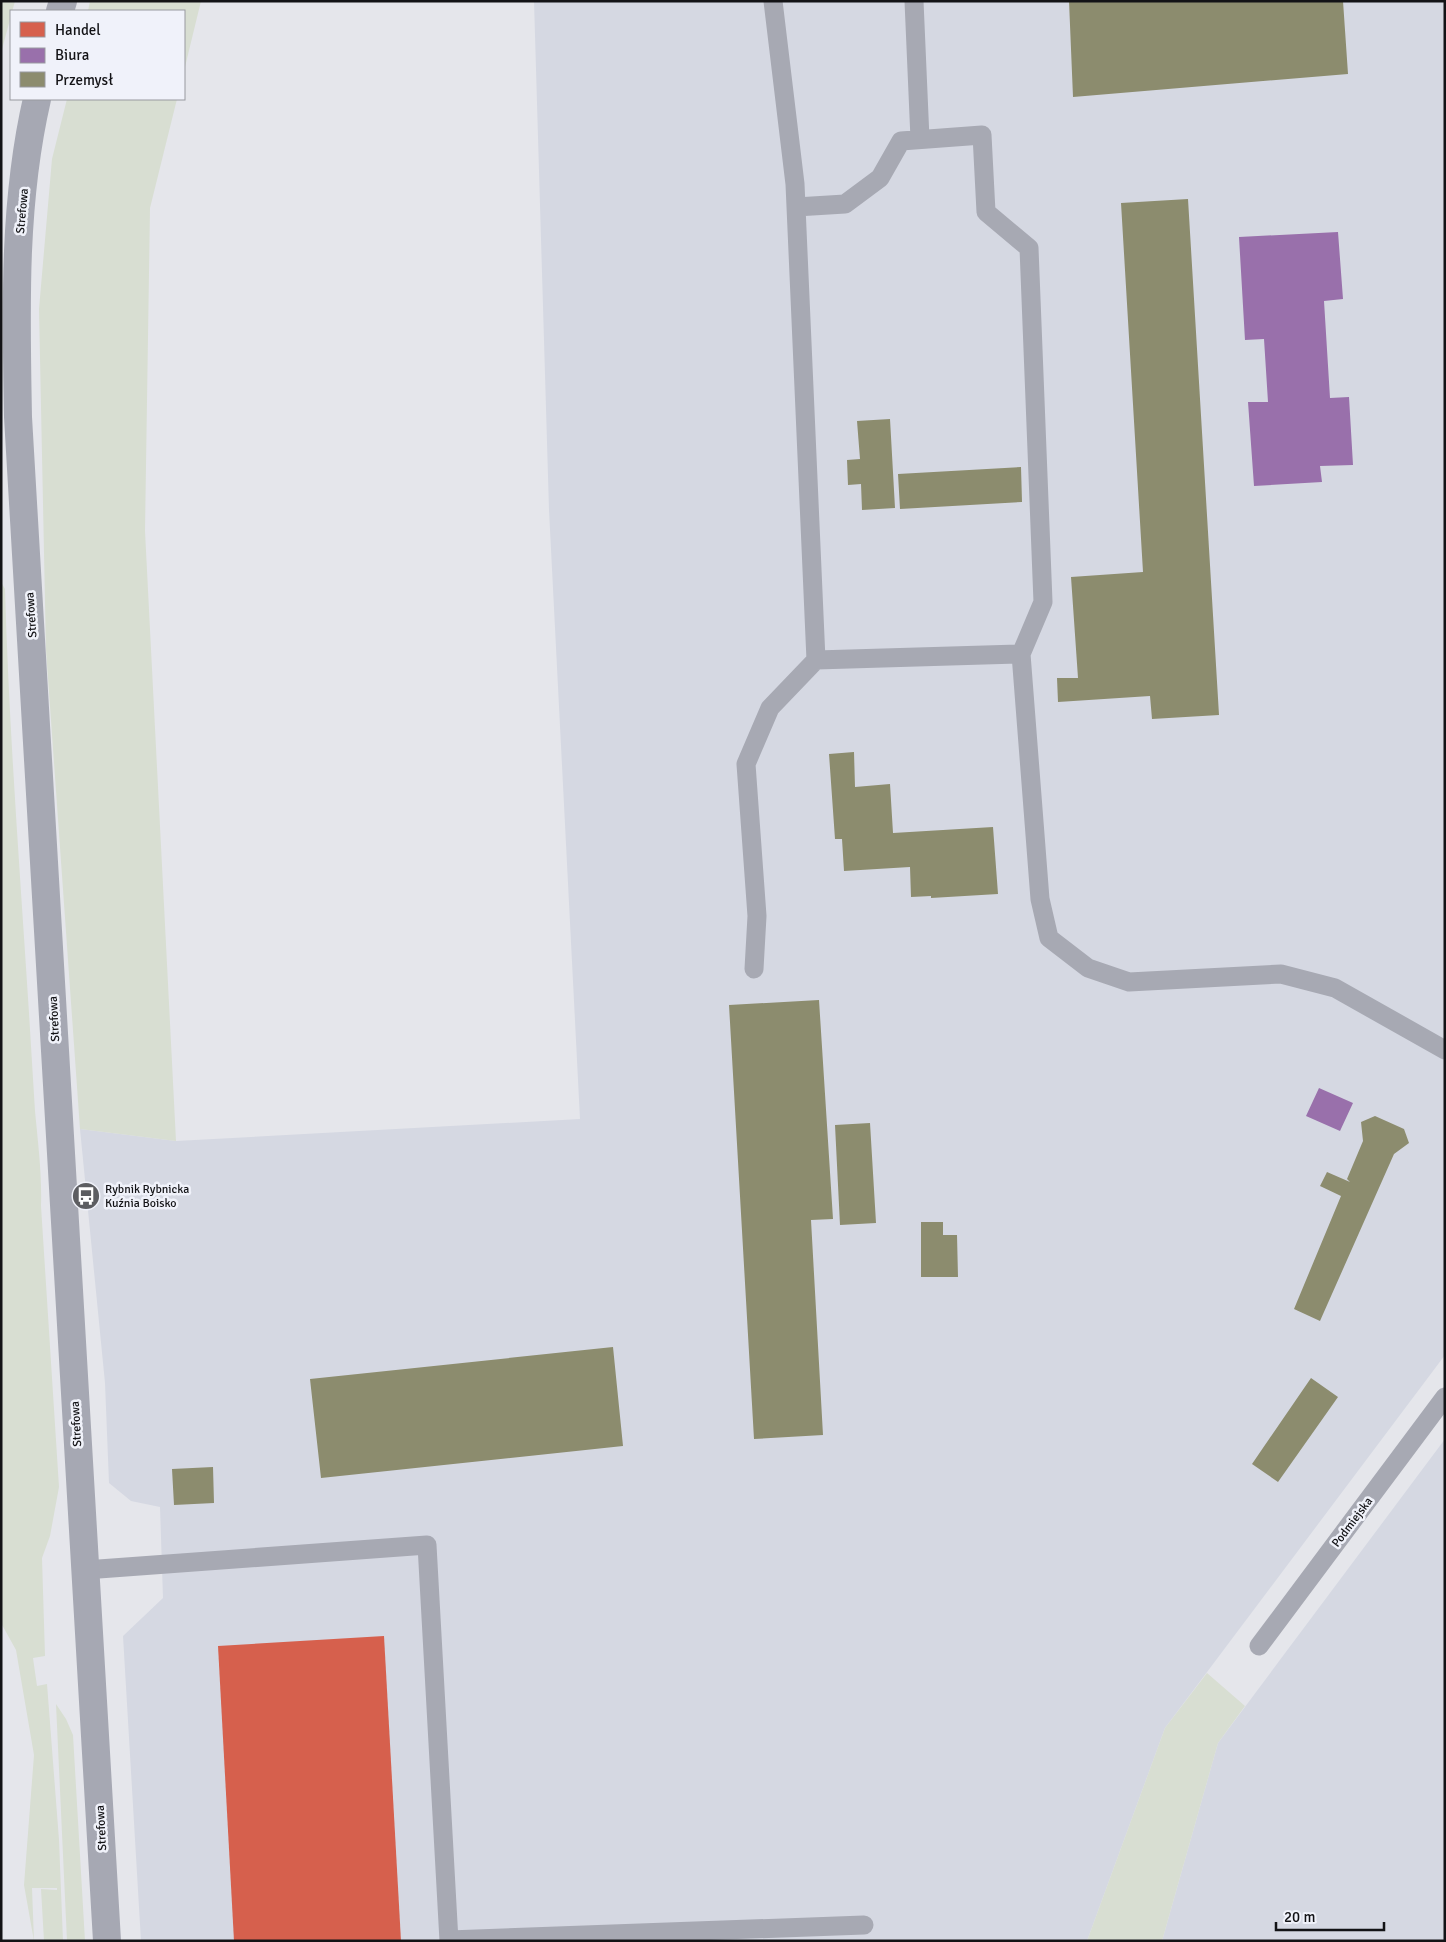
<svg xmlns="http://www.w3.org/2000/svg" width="1446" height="1942" viewBox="0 0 1446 1942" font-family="Signika,sans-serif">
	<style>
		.built { fill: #d5d8e2 }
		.green { fill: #d8ded2 }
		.shops { fill: #d6604d }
		.offices { fill: #9970ab }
		.industry { fill: #8c8c6e }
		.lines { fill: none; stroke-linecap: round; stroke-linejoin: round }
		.lane { stroke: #a7a9b3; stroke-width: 19 }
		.secondary { stroke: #a6a8b3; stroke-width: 28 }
		.labels { text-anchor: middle; stroke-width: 5; stroke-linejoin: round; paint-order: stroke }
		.street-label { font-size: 12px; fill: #131316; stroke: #f0f2fa }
		.poi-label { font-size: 12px; fill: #131316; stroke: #f0f2fa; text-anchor: start }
	</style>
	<rect width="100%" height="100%" fill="#e5e6eb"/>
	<path class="built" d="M534,1H1445V1355L1165,1728L1087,1941H141L123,1636L163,1598L160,1507L131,1501L109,1483L105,1383L80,1129L176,1141L580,1119L549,510Z
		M1445,1439V1941H1162L1218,1743Z"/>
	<path class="green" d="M1,1H15L1,53Z
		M90,1H201L184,71V11H88Z
		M67,99H177L150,208L145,531L176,1141L80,1129L46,650L39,309L52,159Z
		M1,582L5,589C9,731 20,872 29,1013C31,1046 33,1079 35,1111C38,1143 42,1174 41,1206L59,1487L50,1536L42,1558L45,1656L33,1658L37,1686L47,1684L59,1840L63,1941H44L41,1889L57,1890V1888H32L34,1941L24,1885L34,1755L16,1650L1,1623Z
		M1207,1673L1245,1706L1218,1743L1162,1941H1087L1165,1728Z
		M56,1704L66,1719L73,1735L85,1941H67Z"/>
	<path class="shops" d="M384,1636L401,1941H234L218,1646Z"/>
	<path class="offices" d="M1338,232L1343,299L1324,301L1330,398L1349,397L1353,465L1320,466L1322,482L1254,486L1248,402H1268L1264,339L1245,340L1239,237Z
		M1319,1088L1353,1103L1340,1131L1306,1116Z"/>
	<path class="industry" d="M1069,1H1343L1348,74L1073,97Z
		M1188,199L1219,715L1152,719L1150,696L1058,702L1057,678H1078L1071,577L1143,572L1121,203Z
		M890,419L895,508L862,510L861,484L848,485L847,460L860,459L857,421Z
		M1021,467L1022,502L900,509L898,474Z
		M854,752L855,787L890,784L893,833L993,827L998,894L931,898V896L911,897L910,867L844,871L842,839H835L829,754Z
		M819,1000L833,1219L811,1220L823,1435L754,1439L729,1005Z
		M1375,1116L1404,1129L1409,1143L1394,1154L1320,1321L1294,1309L1341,1196L1320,1186L1327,1172L1350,1182L1347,1179L1363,1141L1361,1122Z
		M870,1123L876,1223L840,1225L835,1125Z
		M921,1222H943V1235H957L958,1277H921Z
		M613,1347L623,1446L321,1478L310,1379Z
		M1311,1378L1338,1397L1278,1482L1252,1464Z
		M213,1467L214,1503L174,1505L172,1469Z"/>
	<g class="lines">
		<path class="lane" d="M773,1L795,184L816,660
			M914,1L920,139
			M796,207L845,204L880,178L901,141L982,135L986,212L1029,248L1043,602L1021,654L1040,899L1049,938L1088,968L1129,982L1281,974L1335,988L1445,1050
			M754,969L757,916L746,764L770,708L816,660L1021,654
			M85,1570L427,1545L449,1941
			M1259,1646L1445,1397
			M449,1940L864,1925"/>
		<path class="secondary" d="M60,11L63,1
			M37,99C13,203 16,311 18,417L107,1941"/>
	</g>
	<defs>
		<symbol id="bus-disc" viewBox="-11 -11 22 22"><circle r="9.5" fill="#5c5d61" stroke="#f0f2fa"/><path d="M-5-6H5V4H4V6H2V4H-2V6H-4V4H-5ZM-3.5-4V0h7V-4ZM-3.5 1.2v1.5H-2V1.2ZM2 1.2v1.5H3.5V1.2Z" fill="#fff"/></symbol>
	</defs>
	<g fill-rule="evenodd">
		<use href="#bus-disc" x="70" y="1180" width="32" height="32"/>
	</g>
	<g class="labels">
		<g class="street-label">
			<text transform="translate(22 211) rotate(-85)" y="4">Strefowa</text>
			<text transform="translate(31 615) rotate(-94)" y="4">Strefowa</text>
			<text transform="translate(54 1019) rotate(-93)" y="4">Strefowa</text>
			<text transform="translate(76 1424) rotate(-93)" y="4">Strefowa</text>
			<text transform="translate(1352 1522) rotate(-53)" y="4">Podmiejska</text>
			<text transform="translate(101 1828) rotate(-93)" y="4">Strefowa</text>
		</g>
		<g class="poi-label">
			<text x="105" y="1193">Rybnik Rybnicka<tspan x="105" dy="14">Kuźnia Boisko</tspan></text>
		</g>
	</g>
	<rect width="1446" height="1942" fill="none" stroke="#131316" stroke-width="5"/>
	<rect x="10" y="10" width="175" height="90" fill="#f0f2fa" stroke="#98999f"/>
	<rect x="20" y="22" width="25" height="15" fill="#d6604d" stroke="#98999f"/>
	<text x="55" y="35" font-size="15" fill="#131316">Handel</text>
	<rect x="20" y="48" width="25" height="15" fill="#9970ab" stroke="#98999f"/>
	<text x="55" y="60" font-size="15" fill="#131316">Biura</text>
	<rect x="20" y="72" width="25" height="15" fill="#8c8c6e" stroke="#98999f"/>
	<text x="55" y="85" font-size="15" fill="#131316">Przemysł</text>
	<path d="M1276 1922v8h108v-8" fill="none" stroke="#131316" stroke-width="2.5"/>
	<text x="1284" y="1922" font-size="15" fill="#131316" stroke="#f0f2fa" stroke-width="4" paint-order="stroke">20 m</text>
</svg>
